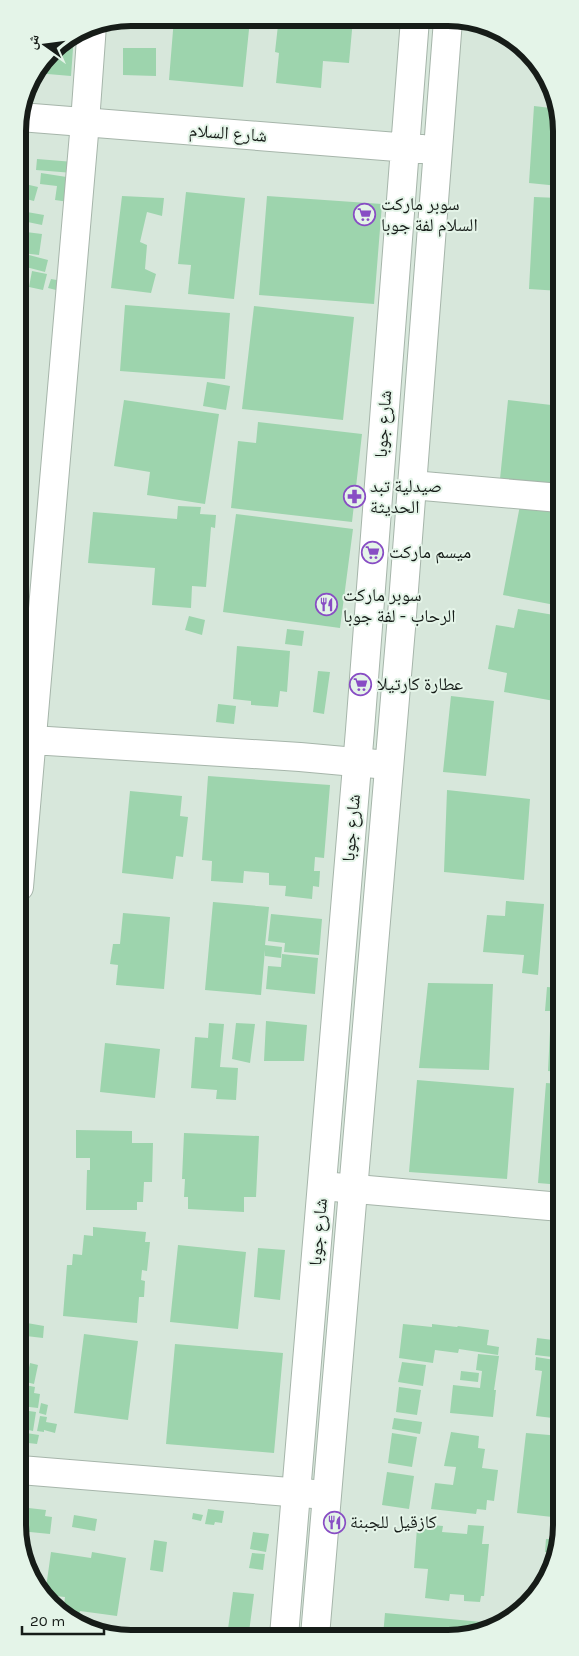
<svg xmlns="http://www.w3.org/2000/svg" width="579" height="1656" viewBox="0 0 579 1656" font-family="Karla,'Noto Naskh Arabic',sans-serif">
	<style>
		.building { fill: #9dd4ad }
		.lines { fill: none; stroke-linecap: round; stroke-linejoin: round }
		.minor-casing { stroke: #a6b5aa; stroke-width: 30 }
		.tertiary-casing { stroke: #a6b5aa; stroke-width: 30 }
		.minor { stroke: #fff; stroke-width: 28 }
		.tertiary { stroke: #fff; stroke-width: 28 }
		.labels { text-anchor: middle; stroke-width: 4; stroke-linejoin: round; paint-order: stroke }
		.street-label { font-size: 18px; fill: #161c18; stroke: #e4f4e8 }
		.poi-label { font-size: 18px; fill: #161c18; stroke: #e4f4e8; text-anchor: start }
		.rim { fill: none; stroke: #161c18; stroke-width: 6 }
	</style>
	<rect width="100%" height="100%" fill="#d7e7db"/>
	<path class="building" d="M174,18H225L250,20L243,87L169,80Z
		M285,19H353L349,63L323,61L321,88L276,83L279,53L275,52L278,25H284Z
		M74,35L71,76L36,73L56,46Z
		M123,48H156V76L123,75Z
		M534,106L559,109V186L529,183Z
		M37,159L74,162L73,173L36,170Z
		M41,173L73,178L69,202L55,200L57,186L40,184Z
		M25,184L38,187L34,201L22,198Z
		M186,192L245,198L234,299L188,294L191,265L178,264Z
		M122,196L164,198L162,216L147,212L140,242L147,245L145,269L156,274L151,293L111,288Z
		M267,196L382,204L374,304L259,295Z
		M534,197L559,198L560,291L529,289Z
		M19,202L28,203L27,212L44,215L42,225L18,220Z
		M26,232L42,234L39,255L22,253L18,271V244L24,245Z
		M29,255L48,260L45,272L26,267Z
		M32,271L47,274L43,290L29,287Z
		M51,279L62,281L60,291L48,288Z
		M125,305L230,313L225,379L120,371Z
		M254,306L354,317L343,420L242,409Z
		M18,313L28,315L25,333L18,332Z
		M207,382L230,386L226,410L203,406Z
		M124,400L219,414L205,504L147,495L150,472L114,466Z
		M508,400L560,406V485L500,479Z
		M258,422L362,434L352,522L231,508L238,441L256,443Z
		M521,500L560,508V606L503,595Z
		M178,506L201,507L200,514L216,515L215,528L211,527L206,587L192,586L191,608L152,605L155,568L88,563L93,512L177,519Z
		M236,514L353,529L340,628L223,612Z
		M518,609L560,616V702L504,692L507,673L488,669L496,625L514,628Z
		M189,616L205,620L202,635L185,630Z
		M287,629L304,631L302,646L285,644Z
		M237,646L290,651L287,692L280,691L278,707L251,705V701L233,699Z
		M318,671L330,672L324,714L313,712Z
		M451,696L494,701L486,776L443,772Z
		M218,704L236,706L234,724L216,722Z
		M208,776L330,785L324,858L315,857L314,871H320L319,887L313,886L312,899L285,896L286,886L269,885V873L244,871L243,883L211,881L212,861L202,860Z
		M447,790L530,799L524,880L444,872Z
		M130,791L182,796L180,816L188,817L183,857L176,856L173,879L122,873Z
		M558,900H560V980L552,979Z
		M506,901L544,904L538,975L522,973L524,955L483,952L487,915L505,916Z
		M213,902L269,907L265,945L282,947L281,958L265,956V950L261,995L205,990Z
		M123,913L170,917L164,989L116,985L118,965L110,964L113,944H120Z
		M271,914L322,919L319,955L284,952L285,943L268,941Z
		M282,954L318,958L315,994L266,989L268,966L281,967Z
		M428,983L493,984L489,1070L419,1068Z
		M547,987L560,988L561,1072L548,1071L551,1011H545Z
		M266,1021L307,1025L304,1061H264Z
		M209,1023L224,1024L220,1067L238,1068L236,1100L216,1099L217,1090L191,1088L195,1037L208,1038Z
		M236,1023L255,1024L250,1063L232,1059Z
		M105,1043L160,1049L155,1098L100,1092Z
		M417,1080L514,1088L507,1179L409,1172Z
		M546,1083L561,1084V1185L538,1183Z
		M76,1130L132,1131V1143H153L152,1182H144L143,1202H137V1210H86L87,1170H90V1158H76Z
		M184,1133L259,1136L256,1197H244V1212L188,1209V1197H184L185,1179H182Z
		M93,1227L146,1232L145,1242H150L147,1271L142,1270L141,1280L145,1281L144,1297H139L137,1323L63,1316L67,1265H72L73,1254L82,1255L84,1235L93,1236Z
		M178,1245L246,1252L238,1329L170,1322Z
		M258,1248L285,1250L280,1300L254,1297Z
		M27,1323L44,1326L43,1338L26,1336Z
		M403,1324L432,1327V1324L457,1327L458,1326L489,1330L487,1345L499,1347L498,1355L459,1349L458,1353L435,1350L433,1363L399,1358Z
		M84,1334L138,1341L128,1420L74,1413Z
		M537,1338L561,1341V1358L535,1355Z
		M175,1344L283,1353L274,1453L166,1444Z
		M478,1354L499,1356L494,1390H496L493,1417L450,1413L453,1385L480,1388L482,1371L476,1370Z
		M536,1357L561,1361V1419L536,1416L542,1371L535,1370Z
		M402,1362L426,1365L423,1386L398,1382Z
		M30,1363L38,1365L34,1384L26,1382Z
		M461,1371L479,1373L478,1382L460,1380Z
		M25,1385L35,1387L34,1393L40,1394L38,1408L21,1406Z
		M399,1387L421,1390L417,1415L396,1412Z
		M41,1403L48,1405L46,1415L39,1413Z
		M22,1410L36,1412L33,1431L20,1428Z
		M40,1416L47,1417L46,1422L57,1424L55,1433L44,1430V1432L37,1431Z
		M394,1418L422,1422L420,1434L392,1429Z
		M20,1432L39,1435L37,1444L20,1442Z
		M451,1432L479,1436L478,1448L485,1449L482,1468L498,1470L494,1501L487,1500L486,1510L477,1509L476,1514L431,1509L435,1483L453,1485L456,1467L444,1466Z
		M392,1433L417,1437L412,1467L388,1463Z
		M526,1433L561,1436V1518L517,1513Z
		M387,1472L414,1476L409,1509L382,1505Z
		M20,1507L46,1510L45,1516L52,1517L50,1534L20,1531Z
		M208,1509L224,1511L222,1523L215,1522L214,1525L205,1524Z
		M193,1513L203,1515L201,1521L192,1519Z
		M74,1515L97,1519L95,1531L72,1527Z
		M432,1525L443,1526L442,1532L467,1534L468,1525L484,1526L482,1544H489L484,1596H481L480,1602L464,1601V1595L450,1594L449,1601L425,1598L428,1569L414,1568L417,1528L432,1529Z
		M253,1532L269,1534L266,1552L250,1549Z
		M555,1538H559L553,1552H545L546,1539H554Z
		M154,1540L167,1542L163,1572L150,1570Z
		M51,1552L91,1558L92,1552L126,1558L117,1616L80,1611L79,1616L70,1615L63,1612L65,1597L45,1595Z
		M252,1553L265,1554L263,1570L249,1568Z
		M233,1592L254,1594L249,1632L228,1629Z
		M385,1613L482,1622L481,1630L470,1636H383Z"/>
	<g class="lines">
		<defs>
			<path id="minor" d="M412,485L560,498
				M32,740L300,757L388,765
				M19,887L85,122L92,25
				M322,1186L561,1207
				M20,1470L326,1495"/>
			<path id="tertiary" d="M20,117L422,149
				M284,1636L360,730L415,19
				M315,1636L401,628L448,20"/>
		</defs>
		<use href="#minor" class="minor-casing"/>
		<use href="#tertiary" class="tertiary-casing"/>
		<use href="#minor" class="minor"/>
		<use href="#tertiary" class="tertiary"/>
	</g>
	<defs>
		<symbol id="supermarket-ring" viewBox="-11 -11 22 22"><circle r="9.5" fill="#e4f4e8" stroke="#884dc4" stroke-width="1.5"/><path d="M-6-5.5h2.5l.6 2H6L4.5 2H-2.5L-4.4-4H-6ZM-1.5 3.2a1.3 1.3 0 1 0 .1 0ZM3 3.2a1.3 1.3 0 1 0 .1 0Z" fill="#884dc4"/></symbol>
		<symbol id="pharmacy-ring" viewBox="-11 -11 22 22"><circle r="9.5" fill="#e4f4e8" stroke="#884dc4" stroke-width="1.5"/><path d="M-2-6h4v4h4v4h-4v4h-4v-4h-4v-4h4Z" fill="#884dc4"/></symbol>
		<symbol id="restaurant-ring" viewBox="-11 -11 22 22"><circle r="9.5" fill="#e4f4e8" stroke="#884dc4" stroke-width="1.5"/><path d="M-5-6h1v4h1v-4h1v4h1v-4h1v5L-1.5 .5V6h-2V.5L-5-1ZM5-6V6H3V1.5H1.5Q1.5-4 5-6Z" fill="#884dc4"/></symbol>
	</defs>
	<g fill-rule="evenodd">
		<use href="#supermarket-ring" x="352" y="202" width="25" height="25"/>
		<use href="#pharmacy-ring" x="342" y="484" width="25" height="25"/>
		<use href="#supermarket-ring" x="360" y="540" width="25" height="25"/>
		<use href="#restaurant-ring" x="314" y="592" width="25" height="25"/>
		<use href="#supermarket-ring" x="348" y="672" width="25" height="25"/>
		<use href="#restaurant-ring" x="322" y="1510" width="25" height="25"/>
	</g>
	<g class="labels">
		<g class="street-label">
			<text transform="translate(228 133) rotate(4)" y="6">شارع السلام</text>
			<text transform="translate(383 424) rotate(-86)" y="6">شارع جوبا</text>
			<text transform="translate(351 828) rotate(-85)" y="6">شارع جوبا</text>
			<text transform="translate(318 1232) rotate(-85)" y="6">شارع جوبا</text>
		</g>
		<g class="poi-label">
			<text x="381" y="210">سوبر ماركت<tspan x="381" dy="21">السلام لفة جوبا</tspan></text>
			<text x="370" y="492">صيدلية تبد<tspan x="370" dy="21">الحديثة</tspan></text>
			<text x="389" y="558">ميسم ماركت</text>
			<text x="343" y="601">سوبر ماركت<tspan x="343" dy="21">الرحاب - لفة جوبا</tspan></text>
			<text x="377" y="690">عطارة كارتيلا</text>
			<text x="350" y="1528">كازقيل للجبنة</text>
		</g>
	</g>
	<path d="M0 0H579V1656H0ZM131 26H448A105 105 0 0 1 553 131V1525A105 105 0 0 1 448 1630H131A105 105 0 0 1 26 1525V131A105 105 0 0 1 131 26Z" fill="#e4f4e8" fill-rule="evenodd"/>
	<path class="rim" d="M131 26H448A105 105 0 0 1 553 131V1525A105 105 0 0 1 448 1630H131A105 105 0 0 1 26 1525V131A105 105 0 0 1 131 26Z"/>
	<g transform="translate(45 45) rotate(284)" stroke="#e4f4e8" stroke-width="4" paint-order="stroke">
	<path d="M0-4L9 19L0 12L-9 19Z" fill="#161c18"/>
	<text y="-8" font-size="14" font-weight="bold" text-anchor="middle" fill="#161c18">ش</text>
	</g>
	<path d="M22 1626v8h82v-8" fill="none" stroke="#161c18" stroke-width="2.5"/>
	<text x="30" y="1626" font-size="15" fill="#161c18" stroke="#e4f4e8" stroke-width="4" paint-order="stroke">20 m</text>
</svg>
